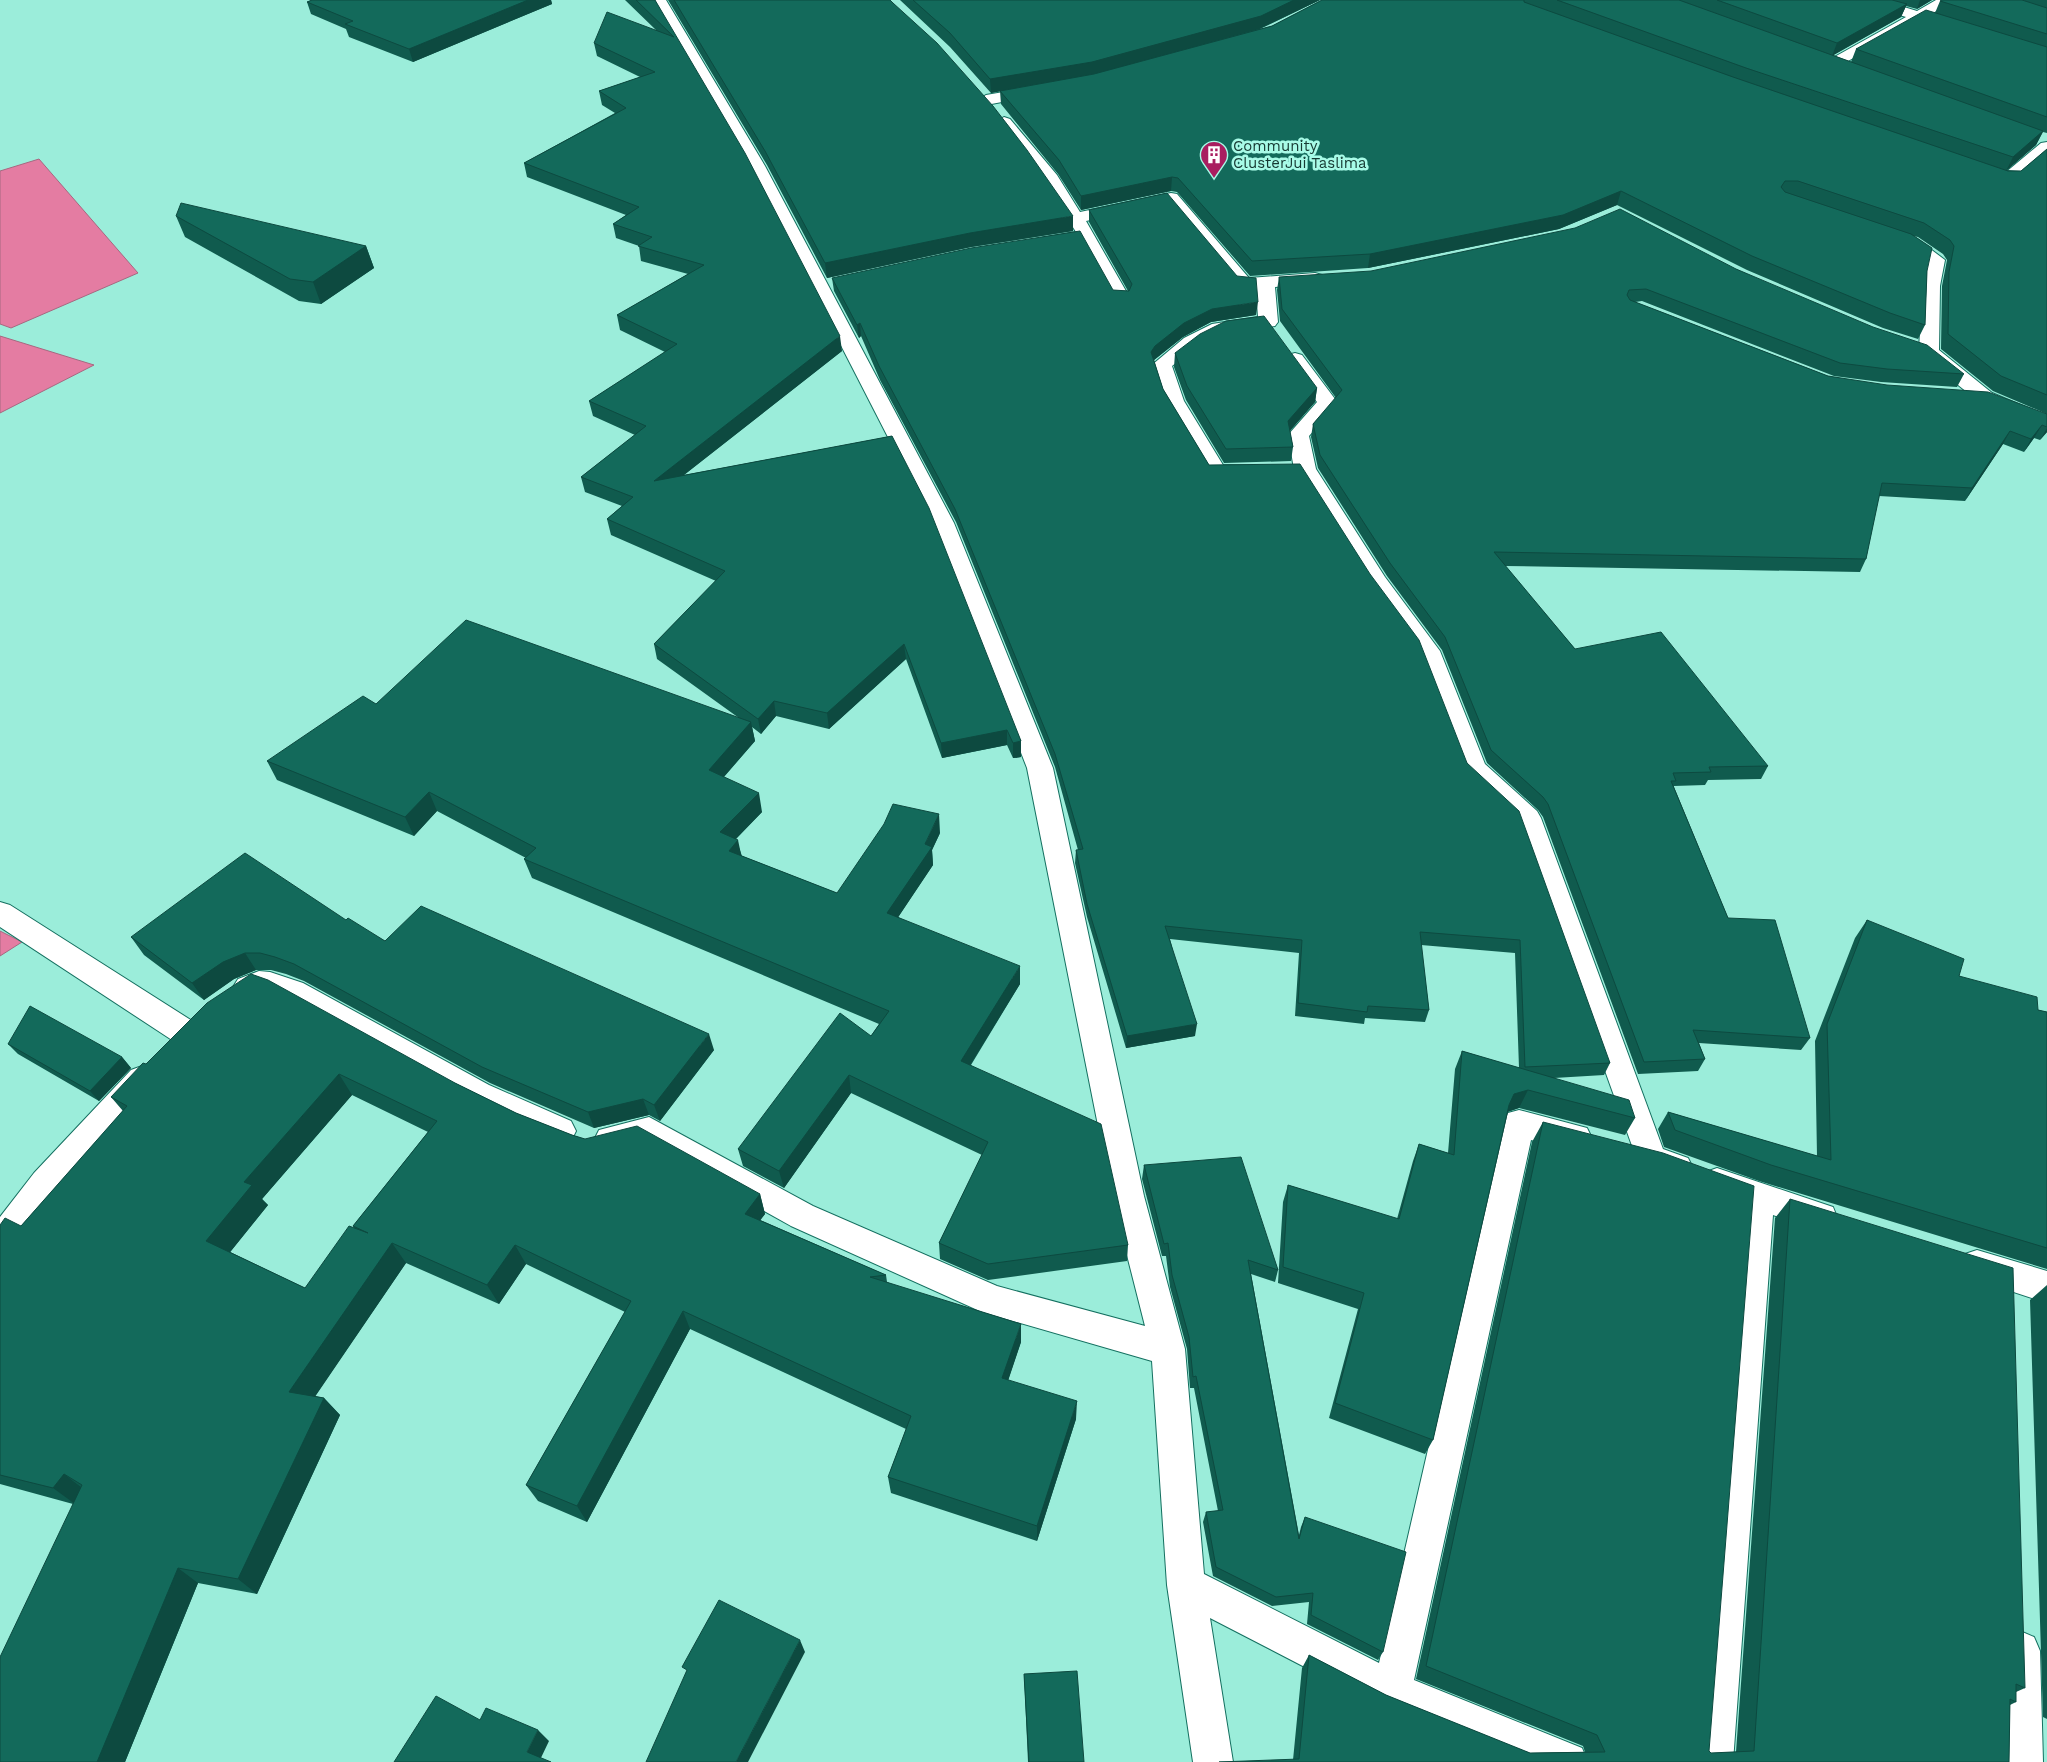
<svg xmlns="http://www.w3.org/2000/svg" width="2047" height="1762" viewBox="0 0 2047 1762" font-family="'Work Sans',sans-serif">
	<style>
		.water { fill: #e47ca2; stroke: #a66880 }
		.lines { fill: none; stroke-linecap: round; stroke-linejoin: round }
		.minor-casing { stroke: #147060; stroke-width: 2 }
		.minor { fill: #fff; fill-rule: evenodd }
		.wall { fill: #105b4e; fill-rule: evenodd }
		.shaded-wall { fill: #0d4a40 }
		.building { fill: #136a5b; stroke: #0d4a40; fill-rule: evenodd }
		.labels { text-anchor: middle; stroke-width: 5; stroke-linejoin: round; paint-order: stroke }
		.far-poi-label { font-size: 15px; fill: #163932; stroke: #a8fbe7; text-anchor: start }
	</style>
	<rect width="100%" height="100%" fill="#9bedda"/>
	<path class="water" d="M39,159L138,273L11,328L0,324V171Z
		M0,336L94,365L0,413Z
		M0,931L22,942L0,956Z"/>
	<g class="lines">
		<defs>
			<path id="minor" d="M652,0H666L765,166L954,523L1053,768L1144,1196L1185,1349L1204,1574L1379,1663L1503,1123L1508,1113L1519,1110L1587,1128L1592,1138L1587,1148L1576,1152L1531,1140L1414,1680L1582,1748L1588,1762H1518L1378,1705L1210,1618L1233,1762H1193L1167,1585L1152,1361L982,1312L791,1226L646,1145L610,1154L599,1150L594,1140L599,1130L649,1117L813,1206L997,1286L1145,1326L1112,1196L1027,768L932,523L749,166Z
				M1859,0H1881L1917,11L1936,0H1954L1930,15L1955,23L1957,26L1950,30L1920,21L1839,66H1829L1826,63L1829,60L1906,17L1861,3Z
				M1038,86L1044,88L1046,91L1044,94L986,105L978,100L986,95Z
				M1004,117L1010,119L1057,175L1080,212L1171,193L1177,194L1249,278L1315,273L1322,275L1324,279L1322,283L1275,287L1278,322L1275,326L1224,333L1198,346L1172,366L1184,401L1223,465L1254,466L1257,471L1254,476L1216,478L1208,477L1164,401L1152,365L1184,338L1212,324L1258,317L1256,289L1237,288L1167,204L1086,221L1130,298L1128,302H1114L1081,242L1047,247L1041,246L1038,242L1041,238L1076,232L1044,181L996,122Z
				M2047,142V155L2014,183L2008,184L1978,175L1976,171L1978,167L1984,166L2005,173L2041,143Z
				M1896,233L1917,239L1945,260L1940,286L1939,350L1992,393L2047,416V429L1978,401L1922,356L1919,352L1922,286L1927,262L1905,247L1890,242L1887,238L1890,234Z
				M1295,353L1302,355L1338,403L1309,436L1316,469L1385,577L1440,651L1485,764L1537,811L1541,818L1663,1149L1688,1158L1693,1168L1688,1178L1677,1182L1640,1168L1516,823L1465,776L1417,653L1369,587L1294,469L1288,435L1317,402L1285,359L1288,355Z
				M0,902L10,905L197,1024L201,1033L197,1042L186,1045L175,1042L0,927Z
				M259,971L270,972L303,983L489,1085L571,1121L576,1131L571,1141L560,1145L467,1103L283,999L264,994L248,999L238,995L233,987L238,979Z
				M142,1066L153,1070L157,1079L153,1088L56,1193L12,1254L0,1258V1217L34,1173L131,1070Z
				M1717,1168L1833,1207L1837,1217L1833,1227L1821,1232L1773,1215L1733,1762H1693L1741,1205L1706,1192L1701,1182L1706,1172Z
				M1977,1250L2047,1271V1303L1965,1276L1960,1265L1965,1254Z
				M2020,1631L2034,1637L2040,1651L2043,1762H2003L2000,1651L2006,1637Z"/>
		</defs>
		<use href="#minor" class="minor-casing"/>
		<use href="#minor" class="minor"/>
	</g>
	<path class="wall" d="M312,0H551L552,4L413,62L349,37L346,29L311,14L307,2Z
		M625,0H655L842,351L684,475L892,436L1021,741V757L1013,758L1007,745L942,758L906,659L829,729L776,716L761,734L752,727L755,741L724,777L762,812L736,839L742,856L837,893L940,833L932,850L933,865L898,917L1020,984L971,1065L1128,1245L1127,1261L988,1280L940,1259L939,1243L982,1155L851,1093L784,1188L743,1166L738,1149L871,1036L879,1024L532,878L524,859L526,858L437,811L414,836L277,780L267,761L376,704L739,718L657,659L654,644L716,581L611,535L607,519L622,506L585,492L581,477L635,435L593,416L589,401L665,352L620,330L617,315L688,274L641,261L639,246L616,238L613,224L626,215L527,177L524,163L615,113L602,105L599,91L640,77L597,56L594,43L656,30Z
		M668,0H890L1073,231L971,247L827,278L767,165Z
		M900,0H1320L1260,29L1272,26L1322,0H1932L1917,9L1906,6L1901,17L1833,55L1851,62L1856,49L1935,13L1940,1L1942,0H2047V133L2043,132L2036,145L2007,170L2021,171L2047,149V414L1993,391L1941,349L1942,286L1947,260L1943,254L1918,237L1913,236L1927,271L1925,325L1918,339L1883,328L1747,270L1617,205L1559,229L1368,268L1250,276L1177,192L1171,191L1081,210L1058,174L1001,104L1000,91L991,93L950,47Z
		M1089,210L1256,315L1211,322L1183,337L1154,360L1163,389L1209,465L1467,763L1610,1063L1604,1075L1554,1078L1635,1118L1625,1135L1519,1108L1508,1112L1433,1440L1425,1454L1329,1418L1358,1309L1278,1283L1283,1202L1288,1185L1397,1219L1413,1161L1419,1144L1448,1153L1455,1069L1462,1051L1519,1068L1515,953L1421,945L1429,1010L1425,1022L1365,1018L1364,1024L1295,1016L1299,953L1170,939L1195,1036L1126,1048L1087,917L1075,863L1076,850H1078L1055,767L956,522L880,380L861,336L859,338L834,291L832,278L1128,291L1089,222Z
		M176,216L366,246L374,268L321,304L299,301L185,237Z
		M1736,269L1964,374L1957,387L1881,382L1834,376L1642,301L1635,302L1828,376L2047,414V432L2040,440L2034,438L2024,452L2003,444L1965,501L1879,496L1866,559L1860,572L1505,566L1575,649L1768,766L1761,779L1708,780L1705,785L1674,786V787L1728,918L1810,1038L1801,1050L1699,1043L1705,1059L1698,1071L1638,1074L1543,817L1538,810L1487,763L1442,650L1387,576L1318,468L1311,437L1313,424L1336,398L1280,321L1277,290L1279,277Z
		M1175,353L1317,388L1315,402L1290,431L1293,447L1291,461L1224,463L1186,400L1174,367Z
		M346,920L385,941L714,1050L660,1121L649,1115L594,1128L490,1083L304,981L286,974L271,970H256L234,979L204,1000L144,955L131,937Z
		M1867,920L1959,976L2038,1010L2047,1012V1269L1759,1181L1664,1147L1658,1129L1668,1112L1817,1156L1815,1041L1855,938Z
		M207,1003L455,1083L516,1113L572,1135L760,1194L765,1214L760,1220L886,1275L887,1282L1021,1342L1008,1380L1076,1419L1037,1541L891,1493L888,1477L906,1429L690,1329L587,1522L538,1501L526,1485L625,1312L526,1264L499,1304L406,1263L315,1396L324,1398L340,1415L257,1594L198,1583L125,1762H0L73,1504L0,1484V1225L21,1226L123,1111L111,1097L146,1064ZM352,1095L428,1132L353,1226L354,1228L305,1288L230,1252L268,1205L262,1199Z
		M8,1044L122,1057L131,1068L99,1101L18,1054Z
		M1543,1122L1709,1751L1711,1753L1736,1752L1775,1218L1790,1199L2025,1688L2016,1692V1702L2010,1705L2009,1762L1293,1760L1302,1668L1309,1655L1386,1695L1530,1753L1585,1752L1583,1746L1416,1679L1532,1142Z
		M1144,1165L1278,1270L1275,1282L1251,1274L1299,1535L1301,1527L1305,1517L1383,1652L1378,1660L1307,1624L1309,1602L1272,1606L1213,1576L1203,1522L1206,1512L1218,1511L1194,1388H1190L1187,1349L1170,1287L1166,1256H1162L1142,1179Z
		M2047,1285V1719L2043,1717L2030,1300Z
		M1024,1674L1084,1762H1028Z"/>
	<path class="shaded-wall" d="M528,0H551L552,4L413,62L409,49Z
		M1294,0H1320L1259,29L1092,75L991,93L990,79Z
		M1920,0H1932L1917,9Z
		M1907,4L1901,17L1832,56L1837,43Z
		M2043,131L2036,145L2006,171L2013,157Z
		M1172,177L1171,191L1081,210V196Z
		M1621,191L1617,205L1559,229L1368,268L1370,254Z
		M1073,216V231L971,247L827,278L825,263L970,233Z
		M366,246L374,268L321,304L313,282Z
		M1258,302L1256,315L1211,322L1183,337L1154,360L1151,352L1155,346L1184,323L1212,309Z
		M860,323L861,336L859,338L857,325Z
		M840,336L842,351L657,496L654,481Z
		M1317,388L1315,402L1286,435L1288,421Z
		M2042,425L2034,438L2024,452L2031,439Z
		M2047,428V432L2040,440Z
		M2010,431L2003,444L1965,501L1972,488Z
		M904,644L906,659L829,729L827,713Z
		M774,701L776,716L761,734L758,719Z
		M751,722L755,741L713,789L709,770Z
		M1007,730V745L942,758L941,743Z
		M1021,741V757L1013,758V743Z
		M429,792L437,811L414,836L405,817Z
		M759,793L762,812L724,851L720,832Z
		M939,814L940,833L932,850L933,865L889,931L887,913L925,844Z
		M738,840L742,859L729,851Z
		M245,953L256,970L234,979L204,1000L192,983L223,962Z
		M1020,966V984L962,1078L961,1061Z
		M1197,1024L1195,1036L1126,1048L1127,1036Z
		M709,1034L714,1050L660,1121L654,1105Z
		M122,1057L131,1068L99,1101L90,1091Z
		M339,1074L352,1095L262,1199L268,1205L223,1261L206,1241L244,1182Z
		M849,1075L851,1093L784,1188L779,1171Z
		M1528,1090L1519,1108L1506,1112L1501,1123L1514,1094Z
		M643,1099L649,1115L594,1128L588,1112Z
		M760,1194L765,1214L751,1233L745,1214Z
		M392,1243L406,1263L306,1410L289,1392Z
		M515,1245L526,1264L499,1304L487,1285Z
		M683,1311L690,1329L587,1522L577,1506Z
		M1021,1324V1342L1003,1396L1002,1378Z
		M324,1398L340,1415L257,1594L238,1579Z
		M1077,1401L1076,1419L1037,1541V1526Z
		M64,1474L86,1491L75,1504L53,1488Z
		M178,1568L198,1583L125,1762H97Z
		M800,1640L805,1652L748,1762H736Z
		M538,1730L549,1741L539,1762L527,1752Z"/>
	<path class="building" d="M312,0H528L409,49L345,24L353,21L307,2Z
		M636,0H655L745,153L840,336L654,481L892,436L929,508L1021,741L1013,743L1007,730L941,743L904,644L827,713L774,701L758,719L654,644L725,571L607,519L633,497L581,477L646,426L589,401L677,344L617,315L704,265L638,246L652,237L613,224L639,207L524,163L626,108L599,91L655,72L594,43L607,12L674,37Z
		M674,0H890L893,3L937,43L993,106L1027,150L1073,216L970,233L825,263L765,151Z
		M913,0H1294L1261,16L1092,62L990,79L950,33Z
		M1322,0H1524V2L1733,77L2008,171H2021L2047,149V395L2001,376L1948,334L1949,272L1954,246L1950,240L1924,223L1798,181H1785L1781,187L1785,192L1911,234L1932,248L1927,271L1925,325L1890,313L1752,256L1621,191L1563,215L1370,254L1252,261L1178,178L1172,177L1081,196L1059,160L1000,91L1094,74L1272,26Z
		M1557,0H1679L2043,131L2013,157L1746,68Z
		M1717,0H1892L1907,4L1837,43Z
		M1942,0H2022L2047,8V34L1940,1Z
		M1926,10L2047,47V117L1856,49Z
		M1167,193L1237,276L1256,278L1258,302L1212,309L1184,323L1155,346L1151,352L1163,389L1209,465L1300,464L1370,574L1419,640L1467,763L1519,811L1610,1063L1525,1067L1520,940L1420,932L1429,1010L1368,1006L1367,1012L1298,1003L1302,940L1165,926L1197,1024L1127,1036L1087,904L1076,850L1083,849L1055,754L955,509L879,366L860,323L857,325L832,278L971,248L1080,231L1113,290L1129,291L1132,284L1089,210Z
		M181,203L366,246L313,282L290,279L176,216Z
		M1620,209L1736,269L1873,327L1927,345L1964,374L1887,369L1840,363L1646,289L1629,290L1627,295L1630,300L1828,376L1887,385L1988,392L2047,414V427L2042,425L2031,439L2010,431L1972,488L1882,483L1866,559L1494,552L1575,649L1661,632L1768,766L1709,767L1711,772L1673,773L1676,781H1671L1728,918L1775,920L1810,1038L1693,1030L1705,1059L1644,1062L1548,804L1543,797L1491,750L1445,637L1390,563L1320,455L1313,424L1342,390L1282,309L1279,277L1371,271L1575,228Z
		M1264,316L1317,388L1288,421L1293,447L1226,449L1187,386L1175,353L1200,334L1226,321Z
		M466,620L751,722L709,770L759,793L720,832L738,840L729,851L837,893L884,824L893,804L939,814L925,844L932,847L887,913L1020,966L961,1061L1101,1124L1128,1245L988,1264L939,1243L988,1142L849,1075L779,1171L738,1149L840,1013L871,1036L889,1011L524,859L536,848L429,792L405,817L267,761L363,696L376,704Z
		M245,853L346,920L348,918L385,941L421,906L709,1034L654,1105L643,1099L588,1112L482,1067L294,964L275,957L260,953H245L223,962L192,983L131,937Z
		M1867,920L1964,959L1959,976L2037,997L2038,1010L2047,1012V1248L1771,1165L1675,1130L1668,1112L1831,1160L1827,1024Z
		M251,974L268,980L455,1083L516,1113L572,1135L585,1139L637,1126L760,1194L745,1214L886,1275L870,1277L1021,1324L1002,1378L1077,1401L1037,1526L888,1477L911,1416L683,1311L577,1506L526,1485L631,1301L515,1245L487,1285L392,1243L289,1392L324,1398L238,1579L178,1568L97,1762H0V1657L82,1485L64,1474L53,1488L0,1475V1225L5,1218L21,1226L127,1106L111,1097L143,1063L146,1064L207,1003ZM339,1074L437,1121L353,1226L368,1233L349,1226L305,1288L206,1241L252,1185L244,1182Z
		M30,1006L122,1057L90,1091L8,1044Z
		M1462,1051L1629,1100L1635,1118L1528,1090L1514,1094L1509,1105L1433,1440L1335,1403L1364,1293L1283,1267L1288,1185L1399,1219L1419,1144L1454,1155Z
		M1543,1122L1663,1153L1754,1186L1709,1751L1711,1753L1754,1751L1790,1199L2013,1268L2025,1688L2016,1684V1702L2010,1699L2009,1762H1219L1299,1759L1309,1655L1386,1695L1530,1753L1605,1752L1597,1735L1426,1666Z
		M1241,1157L1278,1270L1248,1260L1299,1539L1305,1517L1406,1552L1383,1652L1311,1615L1313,1593L1276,1597L1216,1567L1206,1512L1223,1510L1196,1376L1193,1377L1189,1337L1172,1275L1168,1243L1164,1244L1144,1165Z
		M719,1600L800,1640L736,1762H646L687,1670L682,1667Z
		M1077,1671L1084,1762H1029L1024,1674Z
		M436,1696L480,1720L486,1708L538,1730L527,1752L551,1762H394Z"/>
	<defs>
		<symbol id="building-pin" viewBox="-11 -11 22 30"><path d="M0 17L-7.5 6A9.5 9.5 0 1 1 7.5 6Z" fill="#a91d60" stroke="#a8fbe7"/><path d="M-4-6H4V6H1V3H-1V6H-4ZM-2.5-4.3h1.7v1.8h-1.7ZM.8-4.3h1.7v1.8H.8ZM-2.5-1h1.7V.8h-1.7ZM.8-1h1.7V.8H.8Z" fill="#fff"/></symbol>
	</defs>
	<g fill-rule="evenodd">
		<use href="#building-pin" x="1198" y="139" width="32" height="43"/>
	</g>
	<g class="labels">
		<g class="far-poi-label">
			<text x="1233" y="151">Community<tspan x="1233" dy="17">ClusterJui Taslima</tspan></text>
		</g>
	</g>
</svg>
